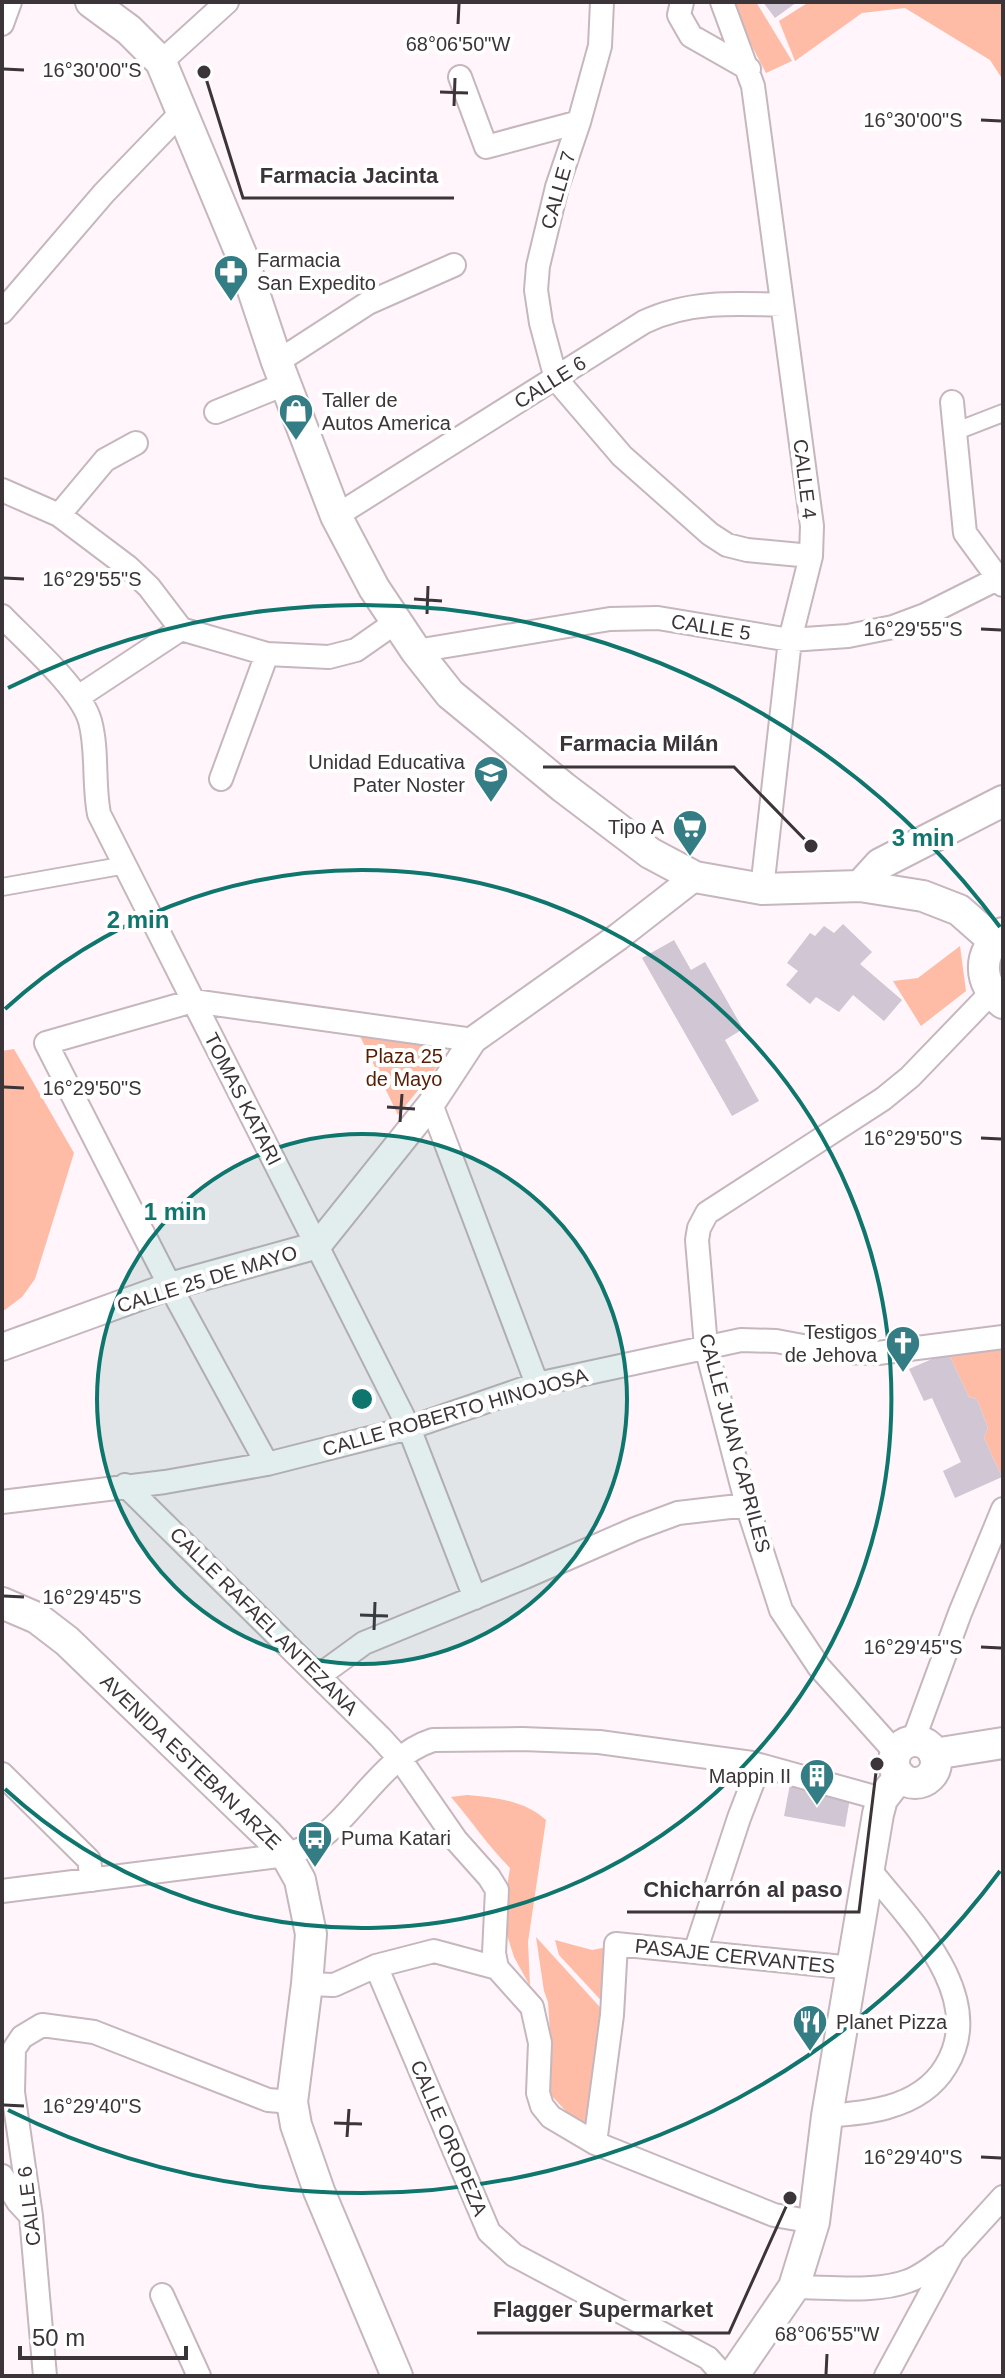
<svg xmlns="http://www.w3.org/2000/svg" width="1005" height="2378" viewBox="0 0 1005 2378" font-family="Arial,sans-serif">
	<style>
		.green { fill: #febba5 }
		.building { fill: #d0c6d4 }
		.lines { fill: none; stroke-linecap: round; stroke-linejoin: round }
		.pedestrian-casing { stroke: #c6b6be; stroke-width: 20 }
		.minor-casing { stroke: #c6b6be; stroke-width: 26 }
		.tertiary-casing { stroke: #c6b6be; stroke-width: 30 }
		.secondary-casing { stroke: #c6b6be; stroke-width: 34 }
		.pedestrian { stroke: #fff; stroke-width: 16 }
		.minor { stroke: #fff; stroke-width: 22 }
		.tertiary { stroke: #fff; stroke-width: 26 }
		.secondary { stroke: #fff; stroke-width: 30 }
		.ticks { fill: none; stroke: #3b3438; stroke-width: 3 }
		.ring { fill: none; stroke: #0f766e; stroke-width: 4 }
		.labels { text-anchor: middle; stroke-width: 8; stroke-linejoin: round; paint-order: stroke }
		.street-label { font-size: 20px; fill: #3b3438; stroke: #fff }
		.poi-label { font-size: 20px; fill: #3b3438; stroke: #fff; text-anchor: start }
		.park-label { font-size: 20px; fill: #581b04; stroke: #fff }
		.ticks-label { font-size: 20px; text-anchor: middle; fill: #3b3438; stroke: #fff; stroke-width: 8; stroke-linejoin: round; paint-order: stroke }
		.centre { fill: #0f766e; stroke: #fff; stroke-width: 4 }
		.ring-label { font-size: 24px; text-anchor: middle; font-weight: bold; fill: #0f766e; stroke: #fff; stroke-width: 8; stroke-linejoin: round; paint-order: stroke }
		.leader { fill: none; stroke: #3b3438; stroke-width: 3 }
		.callout-dot { fill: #3b3438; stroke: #fff; stroke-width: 3 }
		.callout-label { font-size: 22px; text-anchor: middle; font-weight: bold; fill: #3b3438; stroke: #fff; stroke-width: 8; stroke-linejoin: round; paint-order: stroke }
	</style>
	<rect width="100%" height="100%" fill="#fff5fa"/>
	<path class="green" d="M729,2H756L792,61L766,73Z
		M809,2H1003V80L990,60L905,8L862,13L795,61L779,21Z
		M960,946L966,991L921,1026L893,981L918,978Z
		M358,1032L433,1043L441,1062L398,1115Z
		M14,1049L74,1153L35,1279L22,1297L2,1312V1051Z
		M1003,1348V1476L1002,1477L984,1438L988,1428L977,1399L969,1397L948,1352Z
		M467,1795C495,1797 525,1801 546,1820L528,1942L530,1986L514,1957L502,1919L510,1868C488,1846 471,1820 451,1797Z
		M536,1937L608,2016L593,2133L574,2120L551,2095L549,2075L552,2065L548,2002L544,1991Z
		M555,1940L592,1950L613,1946L609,2009L559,1955Z"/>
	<path class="building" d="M763,2H797L775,18Z
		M843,924L872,952L860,964L902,1000L884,1021L853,995L839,1012L816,997L810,1004L786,985L798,971L787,963L810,933L815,936L824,926L834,933Z
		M674,940L691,970L705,962L743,1029L725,1040L759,1101L732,1116L642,958Z
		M948,1352L969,1397L977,1399L988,1428L984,1438L1002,1477L955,1498L943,1471L961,1462L932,1398L924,1401L909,1369Z
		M791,1779L850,1798L845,1827L784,1816Z"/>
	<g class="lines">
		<defs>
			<path id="pedestrian" d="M954,432L1003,413
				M2,887L126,865"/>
			<path id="minor" d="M602,2L600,46L579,122L557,187L538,266L536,290L541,323L556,379L622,456L710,534L727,545L747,550L811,556
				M682,2L679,15L691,36L749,69
				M722,2L753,86L812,526L811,556L790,640L762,889
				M2,24L10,2
				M161,62L227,2
				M460,77L486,147L579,122
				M2,312L104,193L181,113
				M277,362L368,303L454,265
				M952,402L965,533L1003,585
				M216,412L285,384
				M2,490L59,515L128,567L149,587L181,629L267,654L329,657L356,650L396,622
				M59,515L105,460L136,443
				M336,516L644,322C688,301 734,303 782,305
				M2,616C26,641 81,689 90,721C98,750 93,783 99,814L409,1428L475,1598
				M416,651L610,619L658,618L790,640L848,636L893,627L925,615L997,579
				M78,697L181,629
				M221,779L267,654
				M431,1104L537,1384
				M267,1464L170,1286L46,1043L193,1001L473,1040
				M125,1485L380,1737L400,1759L456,1840L489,1877L497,1890L494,1953L497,1968L532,2007L540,2043L538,2093L542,2106L551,2117L595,2143L774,2215L814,2222
				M2,1502L165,1482L267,1464L409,1428L537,1384L741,1340L776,1341L835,1352L878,1353L1003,1337
				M320,1675L364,1643L525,1577L635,1529L678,1513L747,1505
				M913,1741L960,1613L1003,1509
				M896,1753L819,1667L781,1610L747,1505L706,1347L697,1240L699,1228L707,1213L883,1099L910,1077L991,993
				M2,1774L89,1860L92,1880
				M2,1891L286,1855C295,1851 307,1848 315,1842C357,1813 383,1756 433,1740L522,1739L599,1742L752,1763L882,1799
				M695,1952L739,1818L759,1766
				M376,1966L489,2232L514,2255L708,2358L724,2376
				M307,1984L334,1985L376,1966L434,1951L497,1968
				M827,2116C846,2114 869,2113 888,2107C913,2100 933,2088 946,2066C989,1996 909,1919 868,1868
				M595,2143L612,2015L616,1944L853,1968
				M2,2176L18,2202L31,2216
				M794,2287C828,2287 877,2293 908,2281C922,2276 934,2266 946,2257
				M162,2295L199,2376
				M45,2376L31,2216L13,2092L14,2049L22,2037L42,2025L94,2032L268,2100L292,2102
				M886,2376L953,2252L1003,2197"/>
			<path id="tertiary" d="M2,1347L170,1286L318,1245L431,1104L473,1040L618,937L695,877"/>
			<path id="secondary" d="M91,2L129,30L161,62L241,254L277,362L336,516L374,588L416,651L450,694L563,787L650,853L695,877L762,889L860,886L923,896L959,910L993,940
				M860,886L880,864L1003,801
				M1003,933C977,952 978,984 1003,1003
				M2,1603L37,1618L67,1641L267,1834L286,1855L300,1880L311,1934L307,1984L292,2102L296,2125L319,2191L397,2376
				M894 1762a21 21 0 1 1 42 0a21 21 0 1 1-42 0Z
				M934,1754L1003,1743
				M733,2376L794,2287L814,2222L827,2116L878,1814L882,1799L900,1776"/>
		</defs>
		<use href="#pedestrian" class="pedestrian-casing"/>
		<use href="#minor" class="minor-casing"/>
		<use href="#tertiary" class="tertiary-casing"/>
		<use href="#secondary" class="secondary-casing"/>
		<use href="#pedestrian" class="pedestrian"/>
		<use href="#minor" class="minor"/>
		<use href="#tertiary" class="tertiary"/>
		<use href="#secondary" class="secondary"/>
	</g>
	<path class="ticks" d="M458,24L459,4M4,69L24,70M440,92L468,93M454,106L455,78M981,120L1001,121M4,578L24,579M414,599L442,601M427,614L428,586M981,629L1001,630M4,1087L24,1088M387,1107L415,1109M400,1122L402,1094M981,1138L1001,1139M4,1596L24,1597M360,1615L388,1616M374,1630L375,1602M981,1647L1001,1648M4,2105L24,2106M334,2123L362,2124M347,2137L349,2109M981,2157L1001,2158M826,2374L827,2354"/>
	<circle cx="362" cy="1399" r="265" fill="#0f766e" fill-opacity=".12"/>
	<g class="ring">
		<circle cx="362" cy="1399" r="265"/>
		<path d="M5 1009A529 529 0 1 1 5 1789"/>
		<path d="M1000 1871A794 794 0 0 1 8 2110M8 688A794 794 0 0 1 1000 927"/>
	</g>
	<defs>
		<symbol id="pharmacy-pin" viewBox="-11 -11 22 30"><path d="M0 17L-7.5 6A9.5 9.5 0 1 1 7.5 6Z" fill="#357d85" stroke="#fff"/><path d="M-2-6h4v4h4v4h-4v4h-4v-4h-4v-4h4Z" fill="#fff"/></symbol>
		<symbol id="shop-pin" viewBox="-11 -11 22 30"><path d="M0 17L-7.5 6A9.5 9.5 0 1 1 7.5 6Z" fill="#357d85" stroke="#fff"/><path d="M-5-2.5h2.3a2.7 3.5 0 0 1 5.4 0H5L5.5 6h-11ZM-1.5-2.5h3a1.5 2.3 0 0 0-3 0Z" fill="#fff"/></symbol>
		<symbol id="school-pin" viewBox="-11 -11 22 30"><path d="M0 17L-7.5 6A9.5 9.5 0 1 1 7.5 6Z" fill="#357d85" stroke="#fff"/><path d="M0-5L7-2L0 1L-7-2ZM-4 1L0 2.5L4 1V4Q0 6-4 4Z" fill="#fff"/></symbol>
		<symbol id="supermarket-pin" viewBox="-11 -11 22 30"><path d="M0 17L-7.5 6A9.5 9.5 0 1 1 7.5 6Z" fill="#357d85" stroke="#fff"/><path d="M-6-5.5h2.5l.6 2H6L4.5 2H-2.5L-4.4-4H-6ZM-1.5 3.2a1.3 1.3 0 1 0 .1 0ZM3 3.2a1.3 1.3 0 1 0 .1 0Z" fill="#fff"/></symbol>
		<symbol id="church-pin" viewBox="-11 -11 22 30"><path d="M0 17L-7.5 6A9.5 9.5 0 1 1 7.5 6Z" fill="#357d85" stroke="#fff"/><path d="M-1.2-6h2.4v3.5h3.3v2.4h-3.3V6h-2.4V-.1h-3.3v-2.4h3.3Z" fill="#fff"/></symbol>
		<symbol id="building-pin" viewBox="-11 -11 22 30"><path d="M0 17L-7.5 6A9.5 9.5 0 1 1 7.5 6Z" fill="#357d85" stroke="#fff"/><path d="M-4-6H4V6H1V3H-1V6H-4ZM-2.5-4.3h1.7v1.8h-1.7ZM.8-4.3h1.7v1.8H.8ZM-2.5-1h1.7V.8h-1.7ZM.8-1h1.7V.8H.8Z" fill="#fff"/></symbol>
		<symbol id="bus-pin" viewBox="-11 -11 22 30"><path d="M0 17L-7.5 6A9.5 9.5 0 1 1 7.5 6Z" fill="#357d85" stroke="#fff"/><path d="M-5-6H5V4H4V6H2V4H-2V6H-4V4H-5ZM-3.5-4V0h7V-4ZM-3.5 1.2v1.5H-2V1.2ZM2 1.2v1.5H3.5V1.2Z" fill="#fff"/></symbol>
		<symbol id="restaurant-pin" viewBox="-11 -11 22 30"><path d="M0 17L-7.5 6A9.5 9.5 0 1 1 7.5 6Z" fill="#357d85" stroke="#fff"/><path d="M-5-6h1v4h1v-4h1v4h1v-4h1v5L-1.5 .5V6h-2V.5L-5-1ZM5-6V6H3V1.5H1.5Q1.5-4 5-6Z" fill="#fff"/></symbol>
	</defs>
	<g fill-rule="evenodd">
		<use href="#pharmacy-pin" x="211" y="252" width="40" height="54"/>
		<use href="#shop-pin" x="276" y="391" width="40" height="54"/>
		<use href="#school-pin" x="471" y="753" width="40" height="54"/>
		<use href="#supermarket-pin" x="670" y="807" width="40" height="54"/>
		<use href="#church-pin" x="883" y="1323" width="40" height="54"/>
		<use href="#building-pin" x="797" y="1756" width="40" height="54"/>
		<use href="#bus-pin" x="295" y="1818" width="40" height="54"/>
		<use href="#restaurant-pin" x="790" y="2002" width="40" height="54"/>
	</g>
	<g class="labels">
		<g class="street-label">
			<text transform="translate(558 190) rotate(-74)" y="7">CALLE 7</text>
			<text transform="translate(550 382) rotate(-32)" y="7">CALLE 6</text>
			<text transform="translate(805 479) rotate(83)" y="7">CALLE 4</text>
			<text transform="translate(711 627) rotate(9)" y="7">CALLE 5</text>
			<text transform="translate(243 1099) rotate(63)" y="7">TOMAS KATARI</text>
			<text transform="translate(207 1279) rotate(-17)" y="7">CALLE 25 DE MAYO</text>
			<text transform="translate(455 1412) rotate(-16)" y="7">CALLE ROBERTO HINOJOSA</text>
			<text transform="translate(735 1443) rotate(75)" y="7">CALLE JUAN CAPRILES</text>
			<text transform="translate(264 1621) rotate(45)" y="7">CALLE RAFAEL ANTEZANA</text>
			<text transform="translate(191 1762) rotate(44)" y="7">AVENIDA ESTEBAN ARZE</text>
			<text transform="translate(735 1956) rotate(6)" y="7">PASAJE CERVANTES</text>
			<text transform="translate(449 2138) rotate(67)" y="7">CALLE OROPEZA</text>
			<text transform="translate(29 2206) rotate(-97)" y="7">CALLE 6</text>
		</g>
		<g class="poi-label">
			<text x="257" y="267">Farmacia<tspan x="257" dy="23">San Expedito</tspan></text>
			<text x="322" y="407">Taller de<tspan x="322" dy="23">Autos America</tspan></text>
			<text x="465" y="769" text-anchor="end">Unidad Educativa<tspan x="465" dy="23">Pater Noster</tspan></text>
			<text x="664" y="834" text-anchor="end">Tipo A</text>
			<text x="877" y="1339" text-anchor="end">Testigos<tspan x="877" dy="23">de Jehova</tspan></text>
			<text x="791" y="1783" text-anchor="end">Mappin II</text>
			<text x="341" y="1845">Puma Katari</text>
			<text x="836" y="2029">Planet Pizza</text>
		</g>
		<g class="park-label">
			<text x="404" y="1063">Plaza 25<tspan x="404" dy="23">de Mayo</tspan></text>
		</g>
	</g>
	<g class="ticks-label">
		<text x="458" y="51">68°06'50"W</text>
		<text x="92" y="77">16°30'00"S</text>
		<text x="913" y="127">16°30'00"S</text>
		<text x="92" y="586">16°29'55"S</text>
		<text x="913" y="636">16°29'55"S</text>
		<text x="92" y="1095">16°29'50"S</text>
		<text x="913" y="1145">16°29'50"S</text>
		<text x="92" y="1604">16°29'45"S</text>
		<text x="913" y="1654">16°29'45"S</text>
		<text x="92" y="2113">16°29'40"S</text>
		<text x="913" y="2164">16°29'40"S</text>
		<text x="827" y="2341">68°06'55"W</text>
	</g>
	<circle cx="362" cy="1399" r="12" class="centre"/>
	<g class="ring-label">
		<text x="923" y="846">3 min</text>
		<text x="138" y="928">2 min</text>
		<text x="175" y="1220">1 min</text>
	</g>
	<path class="leader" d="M204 72L243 198H454M811 846L734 767H543M877 1764L859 1912H627M790 2198L729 2333H477"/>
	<g class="callout-dot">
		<circle cx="204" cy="72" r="8"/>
		<circle cx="811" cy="846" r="8"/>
		<circle cx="877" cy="1764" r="8"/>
		<circle cx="790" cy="2198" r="8"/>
	</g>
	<g class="callout-label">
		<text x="349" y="183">Farmacia Jacinta</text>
		<text x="639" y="751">Farmacia Milán</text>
		<text x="743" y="1897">Chicharrón al paso</text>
		<text x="603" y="2317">Flagger Supermarket</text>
	</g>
	<rect width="1005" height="2378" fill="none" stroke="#3b3438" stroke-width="8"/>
	<path d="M20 2346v12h166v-12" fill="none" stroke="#3b3438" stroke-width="4"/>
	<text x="32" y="2346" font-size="24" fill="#3b3438" stroke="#ffffff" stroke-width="6" paint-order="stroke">50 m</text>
</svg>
